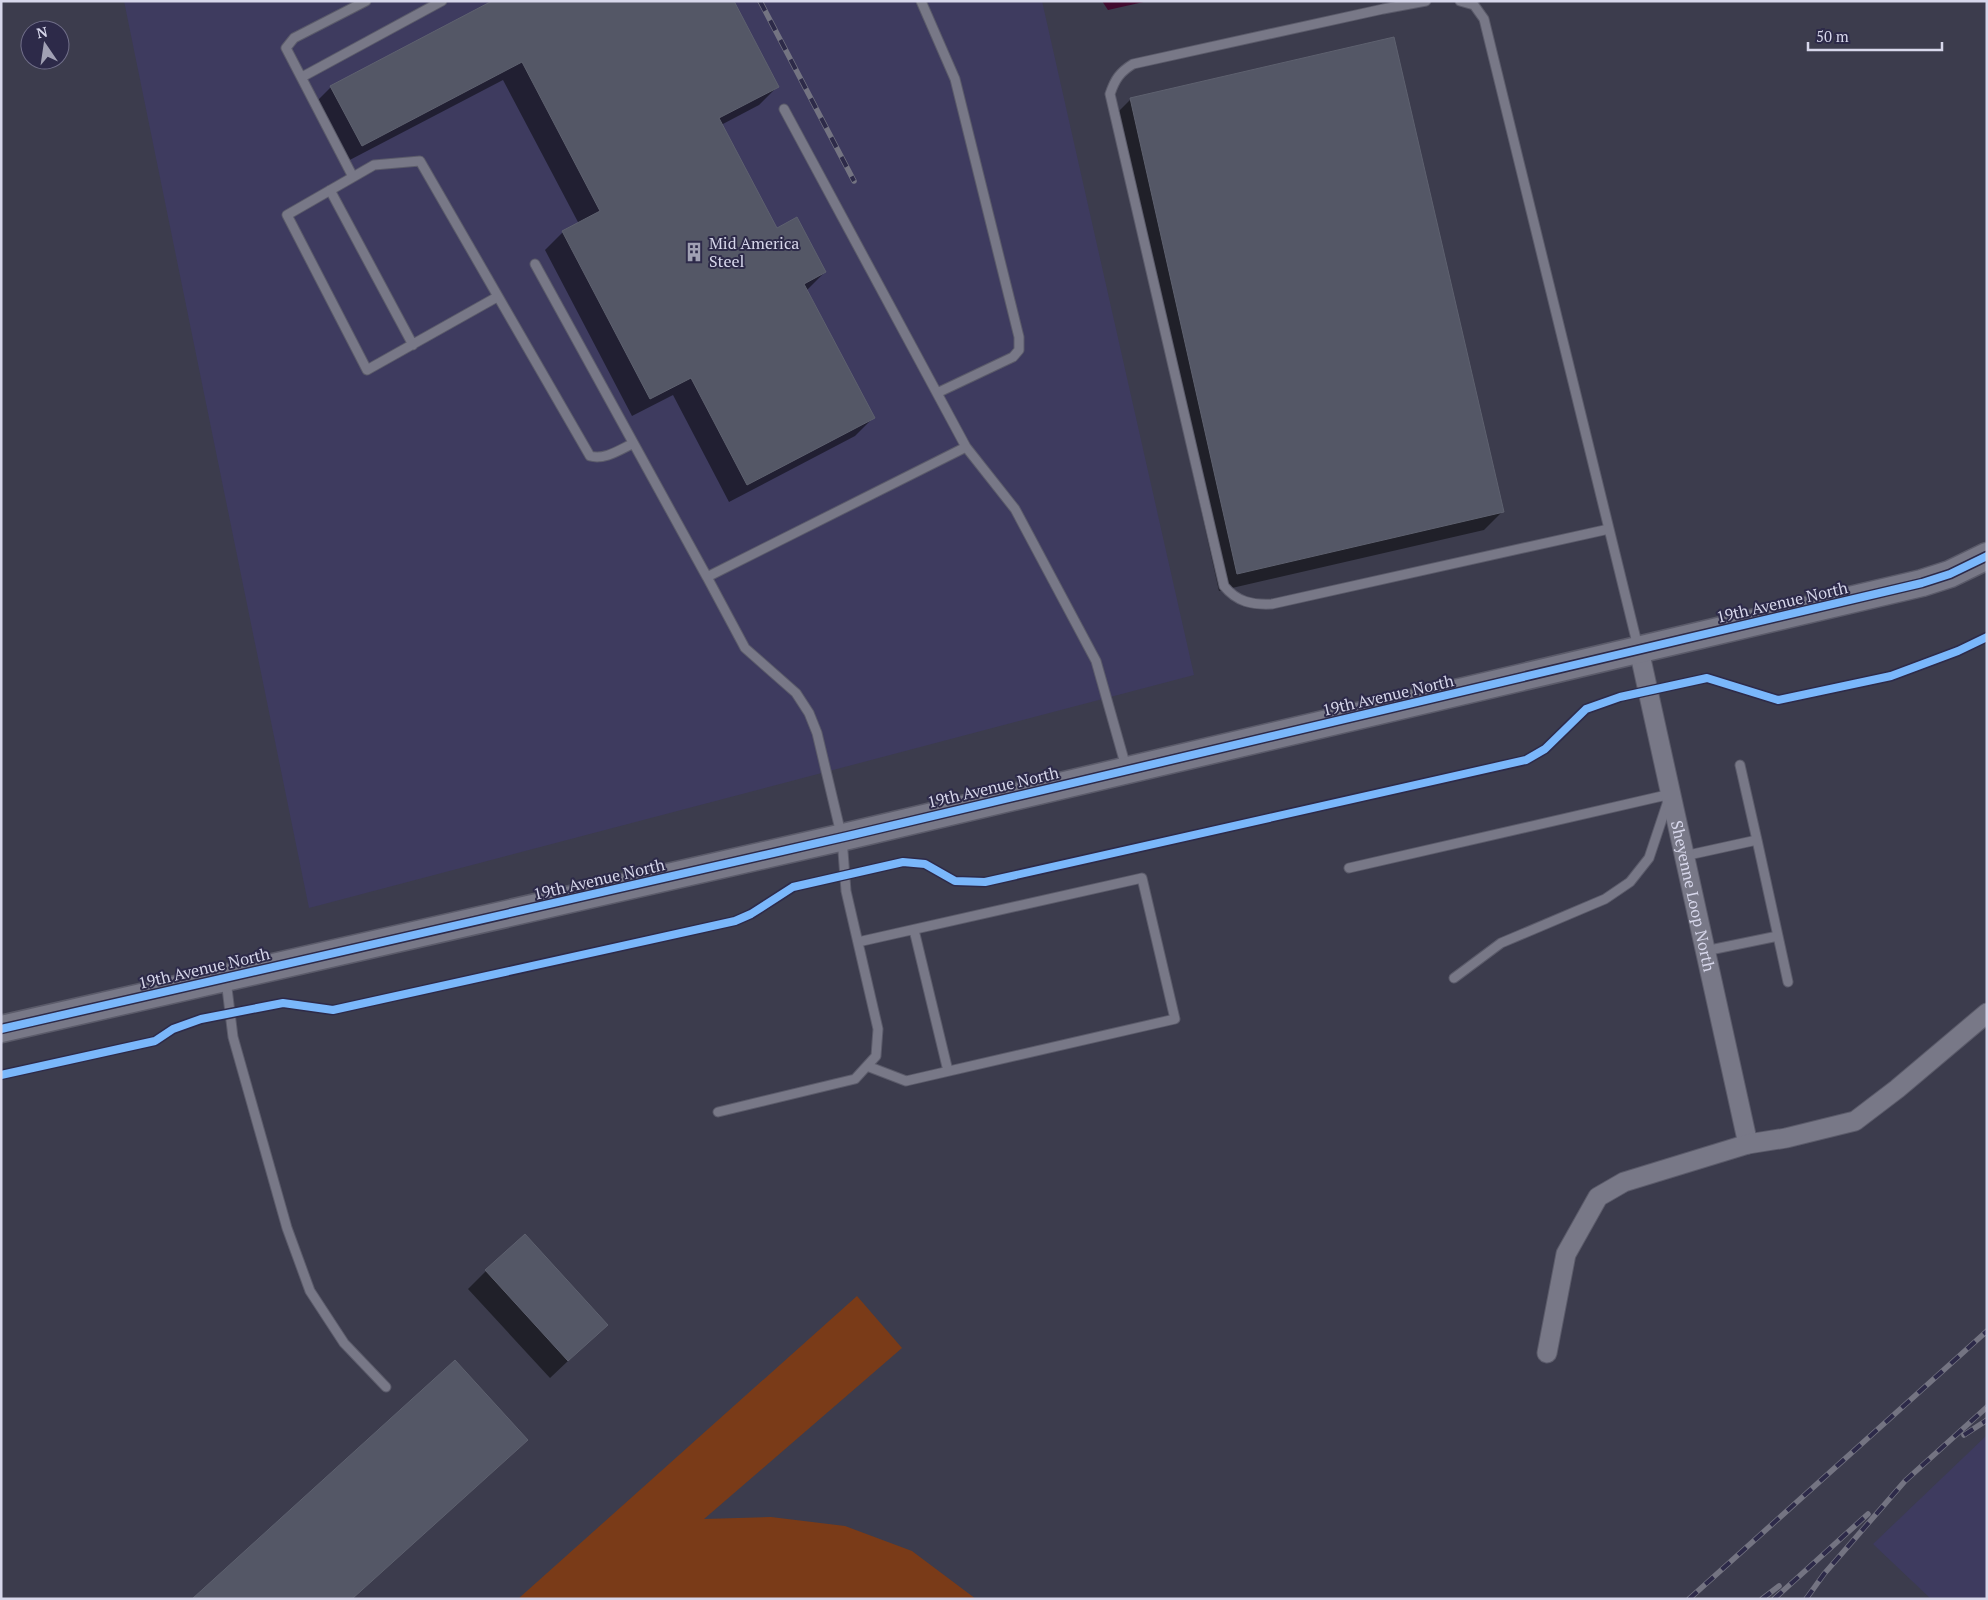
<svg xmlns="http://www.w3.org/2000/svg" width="1988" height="1600" viewBox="0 0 1988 1600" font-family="'PT Serif',serif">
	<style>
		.built { fill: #3e3b5f }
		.green { fill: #7a3b18 }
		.water { fill: #410a2f }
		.shadow { fill: #0007 }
		.building { fill: #545766; stroke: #5e616f }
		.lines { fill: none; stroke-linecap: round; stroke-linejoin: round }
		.lane-casing { stroke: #5b5b6a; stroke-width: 11 }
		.street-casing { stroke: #5b5b6a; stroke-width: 21 }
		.secondary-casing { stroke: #5b5b6a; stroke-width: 29 }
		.lane { stroke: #787887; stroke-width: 9 }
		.street { stroke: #787887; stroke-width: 19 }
		.secondary { stroke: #787887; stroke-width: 26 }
		.rail-casing { stroke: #747482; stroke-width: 5.5 }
		.rail { stroke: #2d2a49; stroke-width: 4; stroke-dasharray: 11; stroke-linecap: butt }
		.cycleway-casing { stroke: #2d2a49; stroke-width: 11 }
		.cycleway { stroke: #7ab7fb; stroke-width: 8 }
		.labels { text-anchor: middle; stroke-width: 4; stroke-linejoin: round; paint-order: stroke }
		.poi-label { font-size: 16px; fill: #d7d7eb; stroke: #2d2a49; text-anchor: start }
		.street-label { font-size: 16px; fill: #d7d7eb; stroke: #2d2a49 }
	</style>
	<rect width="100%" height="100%" fill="#3c3c4d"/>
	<path class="built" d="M124,1H1042L1194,675L309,908Z
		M1987,1435V1599H1931L1873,1544Z"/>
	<path class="green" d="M857,1296L902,1348L704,1519L771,1517L845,1526L912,1551L976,1599H518Z"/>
	<path class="water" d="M1102,1H1148L1108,10Z"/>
	<path class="shadow" d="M494,1L777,87L759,105L721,125L776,230L825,272L807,290L873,418L855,436L729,502L673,395L632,416L545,250L563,232L579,224L503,80L344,163L313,105L331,87Z
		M1131,99L1502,512L1484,530L1219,591L1113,117Z
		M486,1271L606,1325L550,1378L468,1289Z"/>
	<path class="building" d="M492,1H734L779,87L719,118L777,228L797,217L826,272L804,284L875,418L747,485L691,378L650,399L562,231L600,211L522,62L362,146L330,86Z
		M1394,37L1504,512L1237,574L1130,98Z
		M525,1234L608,1325L568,1361L485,1270Z
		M455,1360L528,1440L352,1599H192Z"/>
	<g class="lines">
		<defs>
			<path id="lane" d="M921,1L955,79L1019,337V350L1013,357L937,393
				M1426,1L1383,9L1133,64C1120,72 1115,79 1110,94L1224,586C1237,602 1252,605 1272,604L1609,529
				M1460,1L1474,5L1484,19L1638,647
				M302,77L442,1
				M784,109L966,447
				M353,177L286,48L294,38L366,1
				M330,190L413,345
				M535,264L707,577
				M497,297L367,370L287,215L374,165L420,161L590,456C605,460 619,450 632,444
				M1740,765L1757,840
				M1684,856L1757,840L1778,936L1705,951
				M1349,868L1671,794
				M914,930L948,1071
				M1778,936L1788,982
				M858,942L1142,878L1175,1019L906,1081L867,1066
				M1454,978L1501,943L1605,899L1630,882L1649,858L1668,801
				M226,980L233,1037L287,1228L310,1291L344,1343L386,1387
				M718,1112L855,1079L876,1056L878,1029L846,891L842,838L817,733L809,713L796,693L745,648L707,577L966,447L1015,509L1096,661L1126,767"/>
			<g id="street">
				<path id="s1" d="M1639,650L1748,1144"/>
				<path d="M1547,1353L1566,1254L1598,1197L1624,1182L1748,1144L1786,1138L1855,1121L1897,1089L1987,1013"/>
			</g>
			<path id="secondary" d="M1,1029L848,836L1922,583L1950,574L1987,556"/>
		</defs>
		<use href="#lane" class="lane-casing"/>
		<use href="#street" class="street-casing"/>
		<use href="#secondary" class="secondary-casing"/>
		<use href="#lane" class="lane"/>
		<use href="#street" class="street"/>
		<use href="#secondary" class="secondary"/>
		<defs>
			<path id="rail" d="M760,1L854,181
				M1964,1435L1987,1420
				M1689,1599L1987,1331
				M1762,1599L1779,1586
				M1774,1599L1868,1514
				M1806,1599L1824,1574L1905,1481L1987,1407"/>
		</defs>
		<use href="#rail" class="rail-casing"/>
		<use href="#rail" class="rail"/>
		<defs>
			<path id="cycleway" d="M1,1029L848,836L1922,583L1950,574L1987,556
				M1,1075L155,1041L173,1029L201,1019L283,1003L333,1010L735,921L751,914L793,887L903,862L925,864L955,881L985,882L1526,760L1545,749L1586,709L1620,697L1707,678L1778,700L1891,676L1958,651L1987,637"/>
		</defs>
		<use href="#cycleway" class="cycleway-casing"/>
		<use href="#cycleway" class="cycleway"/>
	</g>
	<defs>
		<symbol id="building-bare" viewBox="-9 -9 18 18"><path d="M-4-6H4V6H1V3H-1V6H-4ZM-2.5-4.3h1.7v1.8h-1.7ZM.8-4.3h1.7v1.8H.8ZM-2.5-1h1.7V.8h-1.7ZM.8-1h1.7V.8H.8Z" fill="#a1a1b4" stroke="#2d2a49" stroke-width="2.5" paint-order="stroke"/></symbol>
	</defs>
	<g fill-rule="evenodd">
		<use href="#building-bare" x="680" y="238" width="28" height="28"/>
	</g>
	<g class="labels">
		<g class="poi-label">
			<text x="709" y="249">Mid America<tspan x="709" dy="18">Steel</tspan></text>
		</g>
		<g class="street-label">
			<text transform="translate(1782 602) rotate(-13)" y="6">19th Avenue North</text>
			<text transform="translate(1388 695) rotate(-13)" y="6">19th Avenue North</text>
			<text transform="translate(993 787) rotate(-13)" y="6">19th Avenue North</text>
			<text transform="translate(599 879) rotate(-13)" y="6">19th Avenue North</text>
			<text dy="6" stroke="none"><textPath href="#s1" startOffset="252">Sheyenne Loop North</textPath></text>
			<text transform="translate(204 968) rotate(-13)" y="6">19th Avenue North</text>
		</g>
	</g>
	<rect width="1988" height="1600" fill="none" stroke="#d7d7eb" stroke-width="5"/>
	<g transform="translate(45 45) rotate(347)"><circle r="24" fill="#2d2a49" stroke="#716f8a"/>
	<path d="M0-4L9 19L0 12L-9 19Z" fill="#a1a1b4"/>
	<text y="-8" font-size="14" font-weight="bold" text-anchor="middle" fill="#d7d7eb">N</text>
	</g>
	<path d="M1808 42v8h134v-8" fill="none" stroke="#d7d7eb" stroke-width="2.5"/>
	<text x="1816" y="42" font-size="15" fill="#d7d7eb" stroke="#2d2a49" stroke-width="4" paint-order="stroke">50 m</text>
</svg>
